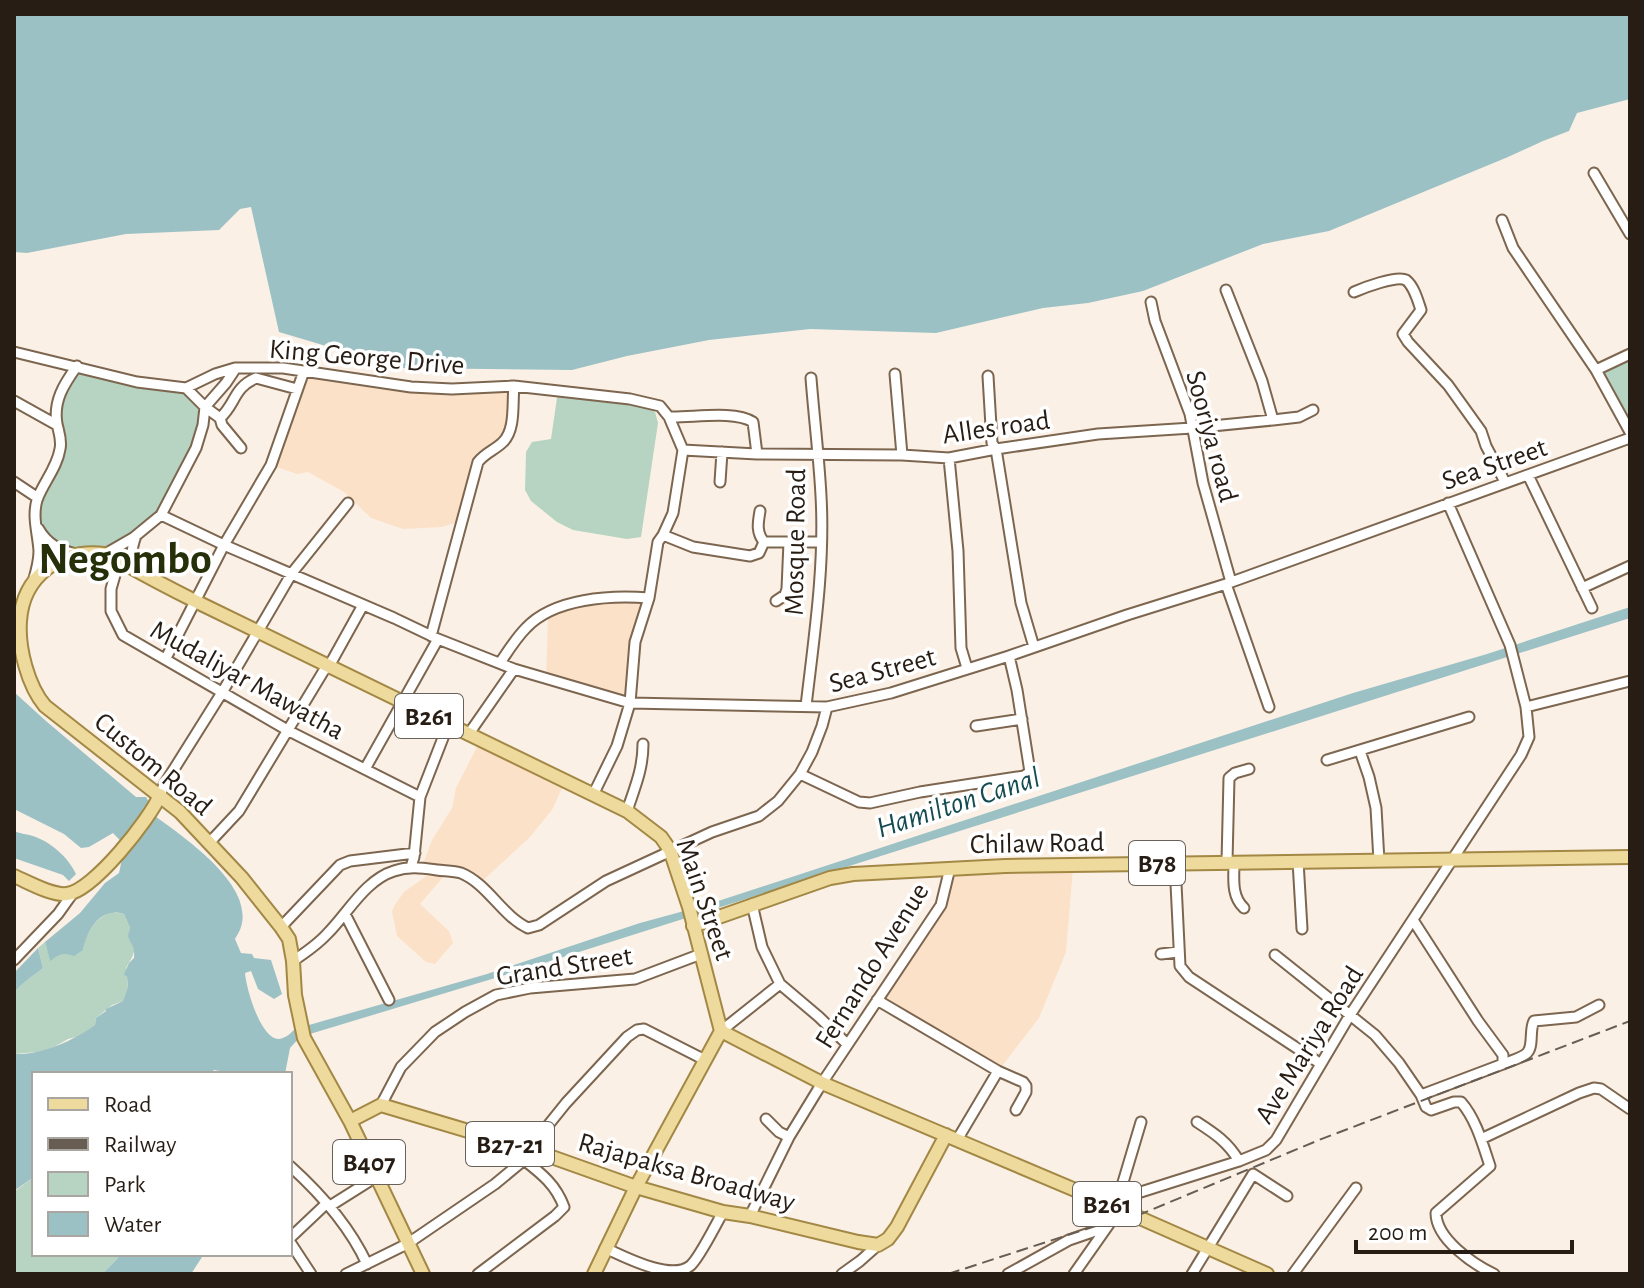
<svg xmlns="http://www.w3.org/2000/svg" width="1644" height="1288" viewBox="0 0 1644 1288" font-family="'Alegreya Sans',sans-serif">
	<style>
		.built { fill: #fbe1c8 }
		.green { fill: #b7d3c2 }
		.water { fill: #9bc1c5 }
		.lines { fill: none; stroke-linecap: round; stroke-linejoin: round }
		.minor-casing { stroke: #7d664f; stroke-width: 13 }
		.major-casing { stroke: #a28844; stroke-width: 16 }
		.minor { stroke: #fff; stroke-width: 9 }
		.major { stroke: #efda9e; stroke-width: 12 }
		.rail { stroke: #675d53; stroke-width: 2; stroke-dasharray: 12 6; stroke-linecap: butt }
		.labels { text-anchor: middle; stroke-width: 7; stroke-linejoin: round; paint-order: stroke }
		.shield { fill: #fff; stroke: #68615a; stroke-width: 2 }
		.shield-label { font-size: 26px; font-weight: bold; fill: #271d14 }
		.street-label { font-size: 28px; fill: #271d14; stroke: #fff }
		.water-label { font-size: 30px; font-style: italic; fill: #134b51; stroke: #fff }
		.town-label { font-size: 44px; font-weight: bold; fill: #252f09; stroke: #fff }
	</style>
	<rect width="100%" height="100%" fill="#fbf0e6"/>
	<path class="built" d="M310,375L452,389L514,386L510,429L485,453L461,521L442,527L403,529L371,518L344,492L308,472L297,474L271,465Z
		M649,598L635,642L630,703L546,678L548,619L550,611L585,600Z
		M479,743L564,784L552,810L530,837L478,885L461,873L422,867L432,840L452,808L456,788Z
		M950,868H1073L1066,952L1039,1018L998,1071L877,1000L941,905Z
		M429,874L444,876L420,904L449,931L453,943L435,964L426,962L397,936L392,912L394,906L404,892Z"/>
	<path class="green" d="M1630,356V427L1600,369Z
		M77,366L185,392L201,411L206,431L161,515L107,553L76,554L43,538L36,511L60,451L56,412Z
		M558,391L630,399L655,412L658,423L641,537L627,539L573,530L557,522L531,501L525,490L526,452L532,442L551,439Z
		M112,912L124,914L130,928L129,939C140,949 131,958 126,968L128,988L123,1001L112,1005L96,1018L95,1025L80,1036L68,1039L47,1051L14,1054V993C20,984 35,975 43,968L38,948L45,942L50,960L59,954L83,950C86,933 96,917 112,912Z
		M34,1177V1254H120L117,1259L102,1274H14V1192Z"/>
	<path class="water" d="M14,14H1630V99L1577,113L1569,131L1543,141L1508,157L1329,231L1263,244L1143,291L1088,303L1043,308L936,333L810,329L709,340L627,356L572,370L400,368L279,332L251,207L240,209L219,230L126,234L27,253L14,252Z
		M1630,607V618L538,965L300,1037L290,1048L285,1074H236L214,1070L210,1074H34V1177L14,1191V1054C42,1055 73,1041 95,1025L96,1018L106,1011V1009L123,1001L128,987L127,977L124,974L129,963L134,958C135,944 131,946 128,936L130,928L124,914C101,906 87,930 83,950L74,956C63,952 59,954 50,961L45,942L80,913L105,883L119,873L122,859L130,851L113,833L89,847L81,848L64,834L14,809V692L46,721L136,797H146L149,802L147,810C177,833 255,882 241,927C240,931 237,935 235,939L241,953L252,954L254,958L271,960L282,994L274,999L258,989L251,971L245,973C246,988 261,1040 279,1039C286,1038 291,1033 295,1029L487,974L640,923L706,905L1353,693L1487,654Z
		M14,831C21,834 26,834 33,836C51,842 68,857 76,874L69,881L63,875L14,858Z
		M38,948L43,968C35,975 20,984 14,993V973Z
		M120,1254H204L191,1274H102L117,1259Z"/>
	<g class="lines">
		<defs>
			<path id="minor" d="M1594,173L1630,234
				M1502,220L1513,248L1596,370L1630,432
				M1226,290L1262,381L1273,420
				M1354,292C1363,288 1397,275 1406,280C1414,286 1418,301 1421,310L1403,334L1408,342L1448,385L1481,431L1486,446L1505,482
				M1151,302L1155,321L1190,414L1203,483L1231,582
				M14,352L137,382L186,388L205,407L220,418L222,425L241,448
				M1596,370L1630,354
				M895,374L902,455
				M988,376L992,443L996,449L1021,603L1034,647
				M186,388L215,374L235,368
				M14,401L57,425
				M669,417C692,418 734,410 753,422L757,454
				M220,418C236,404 233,388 256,378L297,389
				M683,450L757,454L902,455L949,458L996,449L1098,434L1192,428L1273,420L1299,417L1313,410
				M949,458L958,551L961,648L967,668
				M1528,475L1592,608
				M14,482L38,498
				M720,482L722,452
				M760,511C758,523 756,532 764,542
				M161,515L224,545L394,618L438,639L514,669L630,703L827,707L891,693L1009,656L1127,615L1226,584L1630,438
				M38,528C47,544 59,550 76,554
				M663,535L693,547L750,556L759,553L764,542H821
				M107,553L133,538L161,515L196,448L203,425L205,407L226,383L236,368H283L411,387L452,389L514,386L630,399L660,406L669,417L683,450L673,513L663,535L658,542L649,598L635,642L630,703L617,746L593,795
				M119,561L111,589V611L123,635L289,731L420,797
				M135,570C131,557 131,549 136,536
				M33,582C36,572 39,561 39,551C38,534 32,517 37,500C43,483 57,468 60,449C62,440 59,433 57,424C53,401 64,384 77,366
				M1226,584L1269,707
				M1582,588L1630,566
				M776,601L785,595L787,589L789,542
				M431,636L478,462C486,452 495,450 503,442C516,429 512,403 514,386
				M166,658L224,545L271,465L304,371
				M500,663C508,651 516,638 526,628C554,598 611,595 649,598
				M328,668L363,605
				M806,706C814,637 825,566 821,496C819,457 814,417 811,378
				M1526,707L1630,681
				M976,726L1022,719
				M468,735L514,669
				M1360,751L1369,777L1376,808L1379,861
				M1327,760L1469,717
				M365,769L438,639
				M800,774L859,802L870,803L920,792L1024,776L1030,772L1017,690L1009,656
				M160,795L164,785L223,691L292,573L348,503
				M627,811C635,787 643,769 643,744
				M210,842L239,811L326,667
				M1298,861L1302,929
				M1227,862L1229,778L1235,773L1249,769
				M1234,862C1234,878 1231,896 1244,908
				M1175,863L1180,966L1189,977L1321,1064
				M411,867L414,857L420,797L448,725
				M752,904L762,947L780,984L819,1017L847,1044
				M345,914L389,1000
				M1413,920L1478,1021L1503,1055V1064L1421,1095
				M281,927L340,865L350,861L415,853
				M1161,954L1178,952
				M1275,955L1375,1035L1399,1063L1421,1095L1426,1107L1431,1110L1454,1102H1461C1476,1119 1483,1145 1490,1166L1436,1213C1436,1239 1473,1264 1494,1274
				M14,960L58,914L73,893
				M293,961C305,953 317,945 327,934C348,913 365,880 394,871C409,866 422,868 437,870C444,871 454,871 461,873C488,884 502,916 528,928L539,925L606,881L712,832L759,816L778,801L800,774L812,752L822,726L827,707
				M877,1000L998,1071L1023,1082L1026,1086V1092L1016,1110
				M721,1031L780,984
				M1503,1064C1510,1061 1522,1058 1527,1053C1534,1046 1529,1030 1534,1021L1576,1017L1599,1005
				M381,1105L401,1067L435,1032L465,1012L496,995L530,988L635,979L701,954
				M766,1119L779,1132L789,1137
				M1197,1122C1214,1133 1228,1142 1239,1161
				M1481,1139L1579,1093L1594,1088L1601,1089L1630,1109
				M957,1140L998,1071
				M529,1149L566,1103L627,1037L637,1030L644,1029L705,1060
				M290,1166C321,1194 349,1225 367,1264
				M1118,1199L1141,1122
				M1106,1203L1239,1161L1266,1150L1276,1140L1350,1015L1521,755L1529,737L1526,707L1510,645L1448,503
				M330,1206L376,1177
				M750,1216L789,1137L822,1083L941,905L950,868
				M290,1238L327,1203
				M290,1242L311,1274
				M605,1248C625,1257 670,1281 690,1266C699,1259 716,1224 723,1212
				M346,1274L407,1244L495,1184L524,1160L532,1150
				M478,1274L555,1216L564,1207C556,1185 542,1174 524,1160
				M842,1274L860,1261L878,1245
				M1008,1274L1069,1240L1107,1227
				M1074,1274L1119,1210
				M1192,1274L1253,1174L1287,1196
				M1293,1274L1356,1188"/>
			<path id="major" d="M14,876C28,882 52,896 67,894C93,891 150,819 160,795
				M693,926L830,878L853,874L1005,866L1630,857
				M350,1121L381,1105L532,1150L636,1187L723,1212L750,1216L858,1242L878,1245L888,1239L897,1227L946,1135
				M423,1274L350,1121L304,1038L295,995L293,961L289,939L281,927L242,878L180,812L45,706C28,686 18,648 20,621C23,576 60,549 104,554C111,554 118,561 125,564C148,577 171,589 195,601C338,672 482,742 627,811L661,837L670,850L689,907L721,1031L822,1083L1106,1203L1267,1274
				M594,1274L636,1187L721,1031"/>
		</defs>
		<use href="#minor" class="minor-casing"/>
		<use href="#major" class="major-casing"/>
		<use href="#minor" class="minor"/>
		<use href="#major" class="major"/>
		<path class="rail" d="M948,1274L1111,1221L1134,1217L1319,1140L1630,1021"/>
	</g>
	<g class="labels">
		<g class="shield">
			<rect x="395" y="694" width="68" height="44" rx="6"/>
			<rect x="1129" y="841" width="56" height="44" rx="6"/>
			<rect x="466" y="1122" width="88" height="44" rx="6"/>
			<rect x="333" y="1140" width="72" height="44" rx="6"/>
			<rect x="1073" y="1182" width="68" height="44" rx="6"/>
		</g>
		<g class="shield-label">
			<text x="429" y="725">B261</text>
			<text x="1157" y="872">B78</text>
			<text x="510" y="1153">B27-21</text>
			<text x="369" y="1171">B407</text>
			<text x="1107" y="1213">B261</text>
		</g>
		<g class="street-label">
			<text transform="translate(367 356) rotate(5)" y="10">King George Drive</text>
			<text transform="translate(996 426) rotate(-8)" y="10">Alles road</text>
			<text transform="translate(1213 436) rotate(75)" y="10">Sooriya road</text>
			<text transform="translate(1494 463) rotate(-19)" y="10">Sea Street</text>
			<text transform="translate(794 542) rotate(-89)" y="10">Mosque Road</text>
			<text transform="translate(882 669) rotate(-15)" y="10">Sea Street</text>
			<text transform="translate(248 679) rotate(29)" y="10">Mudaliyar Mawatha</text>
			<text transform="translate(154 763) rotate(40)" y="10">Custom Road</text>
			<text transform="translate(1037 842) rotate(-1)" y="10">Chilaw Road</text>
			<text transform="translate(706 899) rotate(71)" y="10">Main Street</text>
			<text transform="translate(564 965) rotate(-9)" y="10">Grand Street</text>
			<text transform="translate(871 965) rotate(-58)" y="10">Fernando Avenue</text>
			<text transform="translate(1308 1044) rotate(-58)" y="10">Ave Mariya Road</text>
			<text transform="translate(687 1171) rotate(16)" y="10">Rajapaksa Broadway</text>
		</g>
		<g class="water-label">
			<text transform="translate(958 802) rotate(-18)" y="10">Hamilton Canal</text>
		</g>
		<g class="town-label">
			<text x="125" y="573">Negombo</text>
		</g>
	</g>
	<rect width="1644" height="1288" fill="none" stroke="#271d14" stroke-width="32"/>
	<rect x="32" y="1072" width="260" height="184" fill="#ffffff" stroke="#a9a5a1" stroke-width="2"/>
	<rect x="48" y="1098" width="40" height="12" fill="#efda9e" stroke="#a9a5a1" stroke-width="2"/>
	<text x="104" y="1112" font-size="24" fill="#271d14">Road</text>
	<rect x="48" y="1138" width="40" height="12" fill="#675d53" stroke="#a9a5a1" stroke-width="2"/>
	<text x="104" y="1152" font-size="24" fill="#271d14">Railway</text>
	<rect x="48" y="1172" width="40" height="24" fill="#b7d3c2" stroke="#a9a5a1" stroke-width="2"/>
	<text x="104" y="1192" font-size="24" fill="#271d14">Park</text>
	<rect x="48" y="1212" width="40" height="24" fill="#9bc1c5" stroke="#a9a5a1" stroke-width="2"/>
	<text x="104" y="1232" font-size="24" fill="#271d14">Water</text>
	<path d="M1356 1240v12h216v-12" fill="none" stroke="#271d14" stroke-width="4"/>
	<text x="1368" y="1240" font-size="24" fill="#271d14" stroke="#ffffff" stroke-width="6" paint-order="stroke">200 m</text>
</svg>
